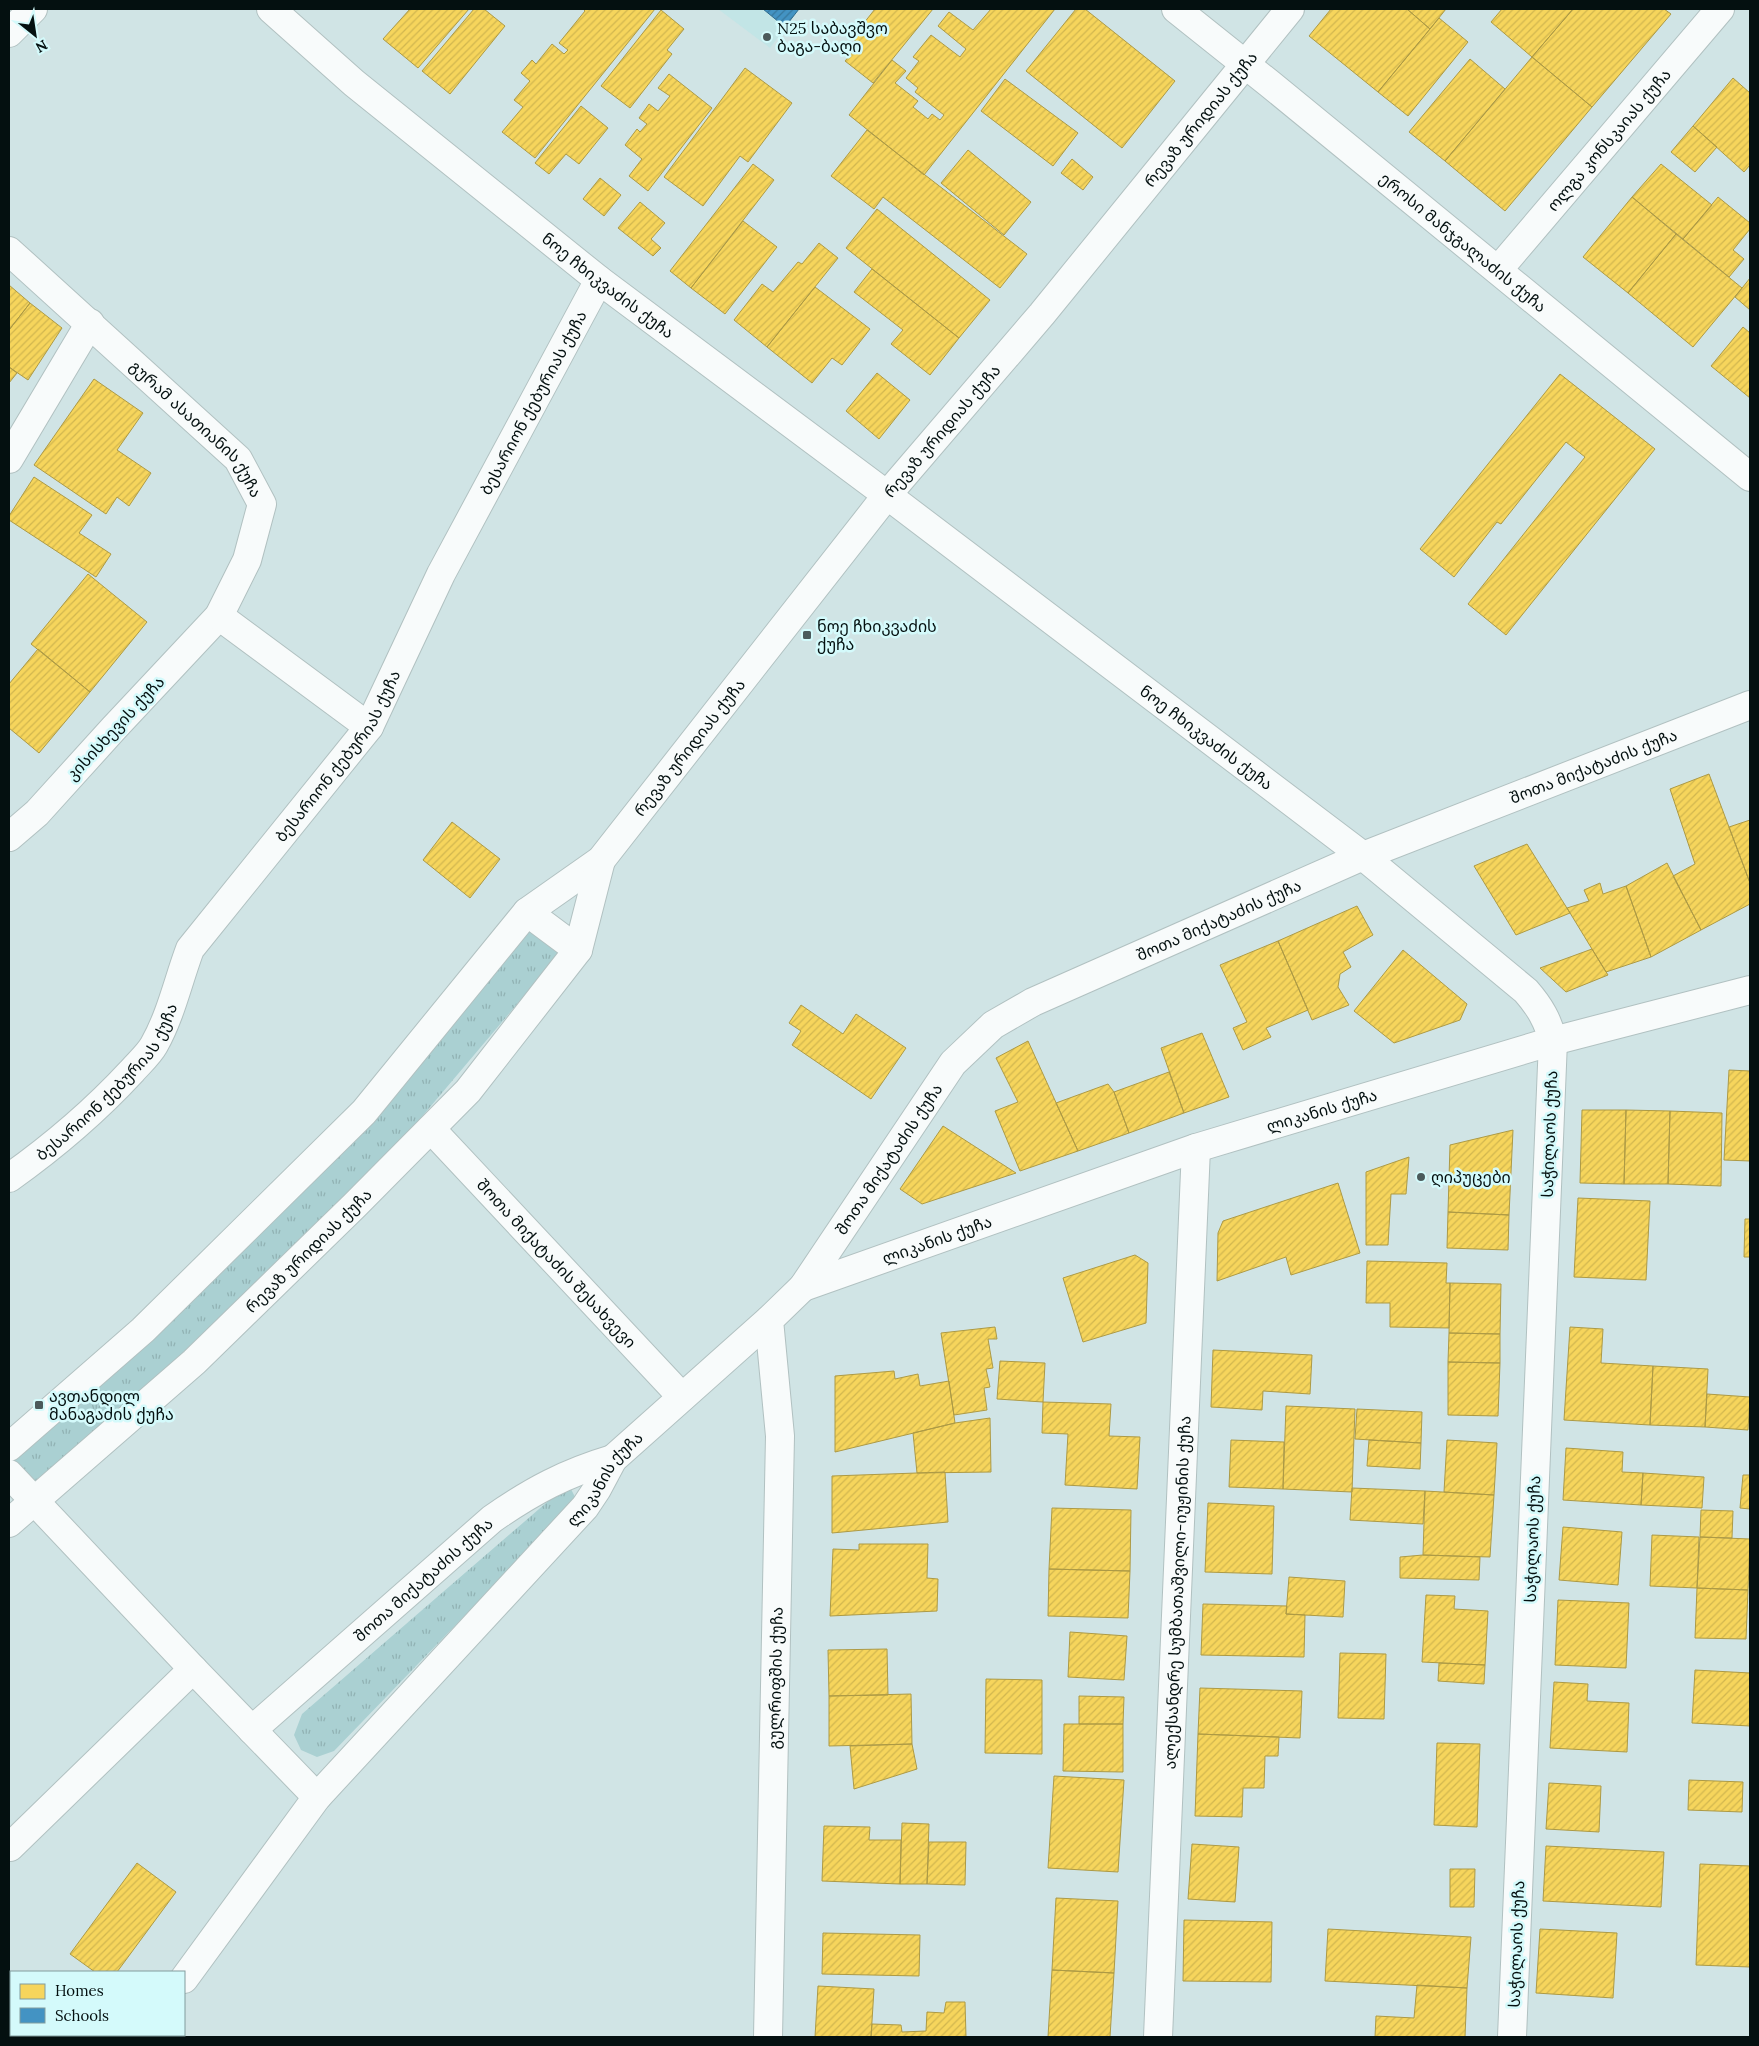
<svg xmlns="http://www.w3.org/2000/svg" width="1759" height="2046" viewBox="0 0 1759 2046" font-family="Lora,'Noto Sans Georgian',serif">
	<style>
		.built { fill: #c2e5e6 }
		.grass { fill: url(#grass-tufts) }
		.homes { fill: url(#homes-hatch); stroke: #ad9a45 }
		.schools { fill: url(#schools-hatch); stroke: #306c8d }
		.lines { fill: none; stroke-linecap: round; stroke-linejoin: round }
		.minor-casing { stroke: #b1c1c1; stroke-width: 30 }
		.tertiary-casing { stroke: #b1c1c1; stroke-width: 30 }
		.minor { stroke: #f8fbfb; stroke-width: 28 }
		.tertiary { stroke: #f8fbfb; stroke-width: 28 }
		.poi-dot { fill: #4b5a5b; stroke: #d4fafb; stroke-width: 2 }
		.labels { text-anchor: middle; stroke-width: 5; stroke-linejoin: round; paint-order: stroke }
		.poi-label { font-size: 16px; fill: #041010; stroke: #d4fafb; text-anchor: start }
		.street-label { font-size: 16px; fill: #041010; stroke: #d4fafb }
	</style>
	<defs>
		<pattern id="grass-tufts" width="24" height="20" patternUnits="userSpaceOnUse" patternTransform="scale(1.25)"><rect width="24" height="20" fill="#aad0d2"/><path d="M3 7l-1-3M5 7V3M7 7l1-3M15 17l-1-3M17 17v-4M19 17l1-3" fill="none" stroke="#91b2b3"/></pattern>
		<pattern id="homes-hatch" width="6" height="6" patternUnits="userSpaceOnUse" patternTransform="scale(1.25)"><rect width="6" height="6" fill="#f6d55c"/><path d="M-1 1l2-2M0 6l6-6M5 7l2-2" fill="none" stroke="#d1b64f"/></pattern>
		<pattern id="schools-hatch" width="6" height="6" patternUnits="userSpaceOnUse" patternTransform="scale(1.25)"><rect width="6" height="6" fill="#4393c3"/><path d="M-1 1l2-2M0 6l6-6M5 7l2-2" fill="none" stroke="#36779d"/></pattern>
	</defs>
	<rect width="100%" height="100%" fill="#d0e4e5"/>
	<path class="built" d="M718,9H799L770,48Z"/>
	<path class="grass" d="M532,927L562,951L403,1139L176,1361L35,1485L14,1461L154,1335Z
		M571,1489L576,1499L562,1515L334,1751L317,1757L301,1750L294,1735L302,1714L561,1490Z"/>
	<path class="homes" d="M410,9H469L418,68L383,39Z
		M474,9H484L505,26L450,94L422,71Z
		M583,9H655L535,158L502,132L523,107L514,100L530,81L521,73L532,60L536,64L552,44L564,54L568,50L559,43L585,11Z
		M875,9H933L873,83L845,61L860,44L852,38Z
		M991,9H1055L924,175L849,115L892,60L906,71L895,83L918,101L913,107L928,119L932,114L940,120L944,115L915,92L918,88L906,78L919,61L913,57L931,35L960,57L966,49L938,26L949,12L973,30Z
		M1076,9H1085L1175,81L1122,148L1026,71Z
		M1331,9H1407L1430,29L1378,92L1309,36Z
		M1407,9H1446L1430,29Z
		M1502,9H1573L1532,57L1491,22Z
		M1573,9H1664L1671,14L1592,107L1532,57Z
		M661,10L684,29L667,50L672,54L630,108L601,86Z
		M1439,18L1468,42L1408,116L1378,92Z
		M1532,57L1592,107L1505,211L1445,161Z
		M1470,59L1505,89L1445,161L1409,132Z
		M745,68L792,103L748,162L740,156L703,206L664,177Z
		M669,74L712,108L648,191L629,176L642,159L625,145L637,129L640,132L647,124L639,118L649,104L658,111L670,96L658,88Z
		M1733,78L1750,93V165L1744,172L1693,126Z
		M1005,79L1078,133L1053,166L981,111Z
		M581,106L608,128L579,164L566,154L549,174L535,163Z
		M1693,126L1717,147L1695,172L1671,152Z
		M867,130L1027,254L1000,288L883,197L874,209L831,176Z
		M968,150L1031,202L1004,235L941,183Z
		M1072,159L1093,177L1083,190L1061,173Z
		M753,164L774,180L691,288L670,271Z
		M1661,164L1712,205L1683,239L1632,197Z
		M600,178L621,195L604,216L583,199Z
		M1632,197L1676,234L1628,293L1583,257Z
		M1718,197L1750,223V229L1733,250L1744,259L1729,277L1683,239Z
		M640,202L665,223L651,239L661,248L653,256L618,228Z
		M877,209L990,300L959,338L846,248Z
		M743,221L777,247L725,314L691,288Z
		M1676,234L1742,288L1693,347L1628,293Z
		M819,243L838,258L767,347L734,320L762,284L773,292L798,262L802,264Z
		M872,269L959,338L930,375L891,344L903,330L854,292Z
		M1750,278V310L1735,297Z
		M9,285L30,303L9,330Z
		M815,287L870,329L842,365L832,358L812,383L767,347Z
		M30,303L62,328L28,380L9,367V330Z
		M1743,327L1750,333V398L1711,366Z
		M9,367L17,373L9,383Z
		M877,373L910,400L879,439L846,411Z
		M1560,374L1655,449L1506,635L1468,604L1585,457L1566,442L1501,524L1497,522L1454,577L1420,549Z
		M94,379L143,413L117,450L151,473L129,506L117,497L106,514L34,465Z
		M34,477L92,515L79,533L111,554L96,577L9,520V516Z
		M88,574L147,622L90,692L31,644Z
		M38,649L90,692L39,753L9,728V684Z
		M1709,774L1750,883V904L1701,930L1673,876L1695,864L1670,789Z
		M1750,820V883L1729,827Z
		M452,822L500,859L470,898L423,860Z
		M1527,844L1570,913L1516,935L1474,866Z
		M1667,863L1701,930L1651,957L1626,886Z
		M1600,883L1603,894L1626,886L1651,957L1606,972L1567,908L1589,901L1584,890Z
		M1357,906L1373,935L1343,952L1351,967L1340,974L1338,987L1349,1005L1312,1020L1278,941Z
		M1278,941L1308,1010L1266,1028L1271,1037L1243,1050L1233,1028L1247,1022L1220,965Z
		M1592,949L1608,975L1566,992L1540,968Z
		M1403,950L1467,1004L1460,1020L1394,1043L1354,1011Z
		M801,1005L843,1034L856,1014L906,1048L871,1099L792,1045L801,1031L789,1023Z
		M1202,1033L1229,1097L1184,1113L1161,1048Z
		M1028,1041L1078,1151L1020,1171L995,1111L1018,1102L996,1058Z
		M1729,1070L1750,1071V1161L1724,1160Z
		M1169,1072L1184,1113L1129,1133L1114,1092Z
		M1108,1084L1114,1092L1129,1133L1078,1151L1056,1103Z
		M1582,1110H1626L1624,1184L1580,1183Z
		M1626,1110L1670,1111L1668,1184H1624Z
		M1670,1111L1722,1113L1721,1186L1668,1184Z
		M943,1126L1016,1173L922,1204L900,1189Z
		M1513,1130L1509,1215L1448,1212L1450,1145Z
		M1409,1157L1406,1194H1391L1388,1245H1366V1172Z
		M1338,1183L1360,1253L1291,1275L1286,1257L1217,1281L1218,1233L1223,1221Z
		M1578,1198L1650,1201L1646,1280L1574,1277Z
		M1448,1212L1509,1215L1508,1250L1447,1248Z
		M1745,1219H1750V1257H1744Z
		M1135,1255L1148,1263L1146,1323L1083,1342L1063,1278Z
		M1367,1261L1447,1263L1446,1283H1450L1449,1328L1390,1327V1303H1366Z
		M1450,1283L1501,1284L1500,1334L1449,1333Z
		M995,1327L997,1339H988L993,1368L986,1369L990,1387L984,1388L987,1410L954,1415L941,1333Z
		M1570,1327L1603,1329L1601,1363L1653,1366L1650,1425L1564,1420Z
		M1449,1333L1500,1334V1363L1448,1362Z
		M1213,1350L1312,1355L1310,1394L1263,1391L1262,1410L1211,1407Z
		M1000,1361L1045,1363L1043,1402L997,1399Z
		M1448,1362L1500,1363L1498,1416L1448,1415Z
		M1653,1366L1708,1369L1705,1427L1650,1425Z
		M894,1371L895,1379L918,1374L920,1386L949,1381L955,1423L835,1452V1376Z
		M1707,1394L1750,1397L1748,1430L1705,1427Z
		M1043,1402L1111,1404L1109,1436L1140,1437L1137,1489L1065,1485L1068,1434L1042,1433Z
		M1286,1406L1355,1409L1352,1492L1283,1489Z
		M1357,1409L1422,1412L1421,1443L1355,1439Z
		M990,1418L991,1472L917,1473L913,1433L955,1423Z
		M1231,1440L1284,1442L1283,1489L1229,1487Z
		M1369,1440L1421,1443L1420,1469L1367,1466Z
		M1447,1440L1497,1443L1494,1495L1444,1492Z
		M1566,1448L1623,1452L1622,1472L1643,1473L1641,1505L1563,1500Z
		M945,1472L948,1522L832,1533V1476Z
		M1643,1473L1704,1477L1702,1508L1641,1505Z
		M1743,1475H1750V1509L1740,1508Z
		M1352,1488L1425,1491L1423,1524L1350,1520Z
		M1425,1491L1494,1495L1490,1557L1423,1555Z
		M1208,1503L1274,1506L1272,1574L1205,1572Z
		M1052,1508L1131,1510L1130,1571L1049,1569Z
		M1701,1510L1733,1511L1732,1538L1700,1537Z
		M1563,1527L1622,1532L1618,1585L1559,1580Z
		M1652,1535L1699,1537L1697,1588L1650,1586Z
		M1700,1537L1750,1539L1748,1590L1697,1588Z
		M859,1544H928L927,1578L938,1579L937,1611L830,1616L833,1549L859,1550Z
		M1423,1555L1480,1557L1479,1580L1400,1578V1557Z
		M1049,1569L1130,1571L1128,1618L1048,1616Z
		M1289,1577L1345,1581L1343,1617L1286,1614Z
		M1697,1588L1748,1590L1746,1639L1695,1638Z
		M1426,1595L1455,1596L1454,1609L1488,1611L1485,1665L1422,1662Z
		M1558,1600L1629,1603L1626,1668L1555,1665Z
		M1203,1604L1287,1606L1286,1614L1305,1615L1304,1657L1201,1655Z
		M1070,1632L1127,1636L1124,1680L1068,1677Z
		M887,1649L888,1695L829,1696L828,1650Z
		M1340,1653L1386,1654L1384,1719L1338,1718Z
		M1439,1663L1485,1665L1484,1684L1438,1681Z
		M1695,1670L1750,1673V1726L1692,1723Z
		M986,1679L1042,1680V1754L985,1753Z
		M1554,1682L1588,1684L1587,1701L1629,1703L1627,1752L1550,1748Z
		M1200,1688L1302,1691L1300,1738L1198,1734Z
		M911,1694L912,1744L829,1746V1696Z
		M1079,1696L1124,1697L1123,1724H1079Z
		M1064,1724H1123V1772L1063,1771Z
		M1198,1734L1279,1737L1278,1756H1265L1264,1788H1243L1242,1817L1195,1816Z
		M1437,1743L1480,1744L1477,1827L1434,1825Z
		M912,1744L917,1769L854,1789L850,1746Z
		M1054,1776L1124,1780L1118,1872L1048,1868Z
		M1689,1780L1743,1782L1742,1812L1688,1810Z
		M1549,1783L1601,1786L1599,1832L1546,1829Z
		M902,1823L929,1824L927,1884H900Z
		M824,1826L870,1827L869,1840H901L900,1884L822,1881Z
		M929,1842H966L965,1885L927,1884Z
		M1192,1844L1239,1847L1235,1902L1188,1899Z
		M1546,1846L1664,1852L1661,1907L1543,1901Z
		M137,1863L176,1892L117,1972H95L70,1954Z
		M1700,1864L1750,1866V1967L1696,1965Z
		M1450,1869H1475L1474,1907H1450Z
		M1056,1898L1118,1901L1114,1973L1052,1970Z
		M1184,1920L1272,1922L1271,1982L1183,1981Z
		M1328,1929L1471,1937L1467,1988L1325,1981Z
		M1540,1929L1617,1933L1613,1998L1536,1993Z
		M823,1933L920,1935L919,1976L822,1974Z
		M1052,1970L1114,1973L1110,2037H1048Z
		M1417,1985L1467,1988L1465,2037H1375L1376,2016L1414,2018Z
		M818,1986L874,1989L871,2037H815Z
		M946,2002H965L966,2037H871L872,2024L901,2025L902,2032L926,2031L927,2012L944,2013Z"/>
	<path class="schools" d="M763,9H799L785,27Z"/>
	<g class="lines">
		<defs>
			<g id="minor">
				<path id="s1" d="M271,9L354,83L599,280L887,495L1363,856L1526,991C1540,1007 1548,1021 1553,1041L1512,2037"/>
				<path d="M9,33L33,9"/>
				<path id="s2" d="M9,251L238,459L262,504L247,560L219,616L114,728L37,813L9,837"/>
				<path id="s3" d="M1498,270L1720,9"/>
				<path d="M9,459L90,323"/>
				<path d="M219,616L369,727"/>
				<path id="s4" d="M431,1129L682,1397"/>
				<path id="s5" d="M9,1178C54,1146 95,1111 132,1071C139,1063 149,1054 154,1045C171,1015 178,981 190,949L369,727L441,574L599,280"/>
				<path id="s6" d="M803,1287L1196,1148L1553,1041L1750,990"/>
				<path d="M9,1474L193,1669L317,1797"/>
				<path id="s7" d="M252,1730L492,1519C532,1491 566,1473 613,1459"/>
				<path d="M10,1847L193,1669"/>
				<path id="s8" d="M184,1979L317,1797L585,1507L597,1489L613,1459L769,1320"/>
				<path d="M141,2037L143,2035"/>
				<path id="s9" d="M1158,2037L1196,1148"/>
			</g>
			<g id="tertiary">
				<path id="s10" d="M1176,9L1270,84L1750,477"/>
				<path d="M527,912L578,950"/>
				<path id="s11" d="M9,1447L143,1330L364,1112L527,912L601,860L887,495L1042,314L1290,9"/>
				<path id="s12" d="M9,1523L194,1362L355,1205L468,1091L578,950L601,860"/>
				<path id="s13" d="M768,2037L780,1436L769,1320L803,1287L953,1063L993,1025L1033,1002L1363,856L1750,705"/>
			</g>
		</defs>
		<use href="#minor" class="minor-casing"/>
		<use href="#tertiary" class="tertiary-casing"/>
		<use href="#minor" class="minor"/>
		<use href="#tertiary" class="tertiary"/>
	</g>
	<g class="poi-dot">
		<circle cx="767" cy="37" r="5"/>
		<rect x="802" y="630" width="10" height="10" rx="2.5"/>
		<circle cx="1421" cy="1177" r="5"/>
		<rect x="34" y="1400" width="10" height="10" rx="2.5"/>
	</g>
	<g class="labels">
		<g class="poi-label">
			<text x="777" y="34">N25 საბავშვო<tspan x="777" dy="18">ბაგა-ბაღი</tspan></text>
			<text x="817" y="632">ნოე ჩხიკვაძის<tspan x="817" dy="18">ქუჩა</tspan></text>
			<text x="1431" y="1183">ღიპუცები</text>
			<text x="49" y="1402">ავთანდილ<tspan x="49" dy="18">მანაგაძის ქუჩა</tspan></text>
		</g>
		<g class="street-label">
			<text dy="6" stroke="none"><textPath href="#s11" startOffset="1790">რევაზ ურიდიას ქუჩა</textPath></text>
			<text dy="6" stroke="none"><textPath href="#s3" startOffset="171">ოლგა კონსკაიას ქუჩა</textPath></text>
			<text dy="6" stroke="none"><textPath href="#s10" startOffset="370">ეროსი მანჯგალაძის ქუჩა</textPath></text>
			<text dy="6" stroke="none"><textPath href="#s1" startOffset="436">ნოე ჩხიკვაძის ქუჩა</textPath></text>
			<text dy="6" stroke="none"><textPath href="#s5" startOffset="949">ბესარიონ ქებურიას ქუჩა</textPath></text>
			<text dy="6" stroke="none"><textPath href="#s2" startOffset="259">გურამ ასათიანის ქუჩა</textPath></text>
			<text dy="6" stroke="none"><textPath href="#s11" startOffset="1385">რევაზ ურიდიას ქუჩა</textPath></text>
			<text transform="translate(115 728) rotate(-47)" y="6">კისისხევის ქუჩა</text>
			<text dy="6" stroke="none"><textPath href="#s1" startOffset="1186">ნოე ჩხიკვაძის ქუჩა</textPath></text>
			<text dy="6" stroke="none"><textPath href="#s11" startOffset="980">რევაზ ურიდიას ქუჩა</textPath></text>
			<text dy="6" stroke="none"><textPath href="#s5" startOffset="544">ბესარიონ ქებურიას ქუჩა</textPath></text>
			<text dy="6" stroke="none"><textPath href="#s13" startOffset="1744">შოთა მიქატაძის ქუჩა</textPath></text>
			<text dy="6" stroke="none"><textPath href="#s13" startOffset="1339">შოთა მიქატაძის ქუჩა</textPath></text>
			<text dy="6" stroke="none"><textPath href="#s5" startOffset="139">ბესარიონ ქებურიას ქუჩა</textPath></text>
			<text dy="6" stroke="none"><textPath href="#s6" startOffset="548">ლიკანის ქუჩა</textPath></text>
			<text transform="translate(1549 1134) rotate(-88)" y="6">საჭილაოს ქუჩა</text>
			<text dy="6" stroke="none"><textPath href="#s13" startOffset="919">შოთა მიქატაძის ქუჩა</textPath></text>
			<text dy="6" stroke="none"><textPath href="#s6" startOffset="142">ლიკანის ქუჩა</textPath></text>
			<text dy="6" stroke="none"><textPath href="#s12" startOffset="405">რევაზ ურიდიას ქუჩა</textPath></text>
			<text dy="6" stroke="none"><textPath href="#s4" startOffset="184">შოთა მიქატაძის შესახვევი</textPath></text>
			<text dy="6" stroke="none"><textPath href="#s8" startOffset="655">ლიკანის ქუჩა</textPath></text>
			<text transform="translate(1532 1539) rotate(-88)" y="6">საჭილაოს ქუჩა</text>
			<text dy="6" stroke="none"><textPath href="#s7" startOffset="228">შოთა მიქატაძის ქუჩა</textPath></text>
			<text dy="6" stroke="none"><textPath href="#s9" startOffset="445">ალექსანდრე სუმბათაშვილი-იუჟინის ქუჩა</textPath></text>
			<text dy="6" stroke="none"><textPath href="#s13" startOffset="359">გულრიფშის ქუჩა</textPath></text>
			<text transform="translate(1516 1944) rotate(-88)" y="6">საჭილაოს ქუჩა</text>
		</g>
	</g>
	<rect width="1759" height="2046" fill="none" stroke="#041010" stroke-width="20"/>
	<rect x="10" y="1971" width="175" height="65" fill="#d4fafb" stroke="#819c9d"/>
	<rect x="20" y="1984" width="25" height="15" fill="#f6d55c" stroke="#819c9d"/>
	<text x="55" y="1996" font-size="15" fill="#041010">Homes</text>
	<rect x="20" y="2008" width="25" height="15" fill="#4393c3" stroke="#819c9d"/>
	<text x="55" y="2021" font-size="15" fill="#041010">Schools</text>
	<g transform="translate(35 35) rotate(150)" stroke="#d4fafb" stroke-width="4" paint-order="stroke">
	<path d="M0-4L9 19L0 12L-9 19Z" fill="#041010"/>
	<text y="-8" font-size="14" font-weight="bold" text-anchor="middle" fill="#041010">N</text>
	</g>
</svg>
